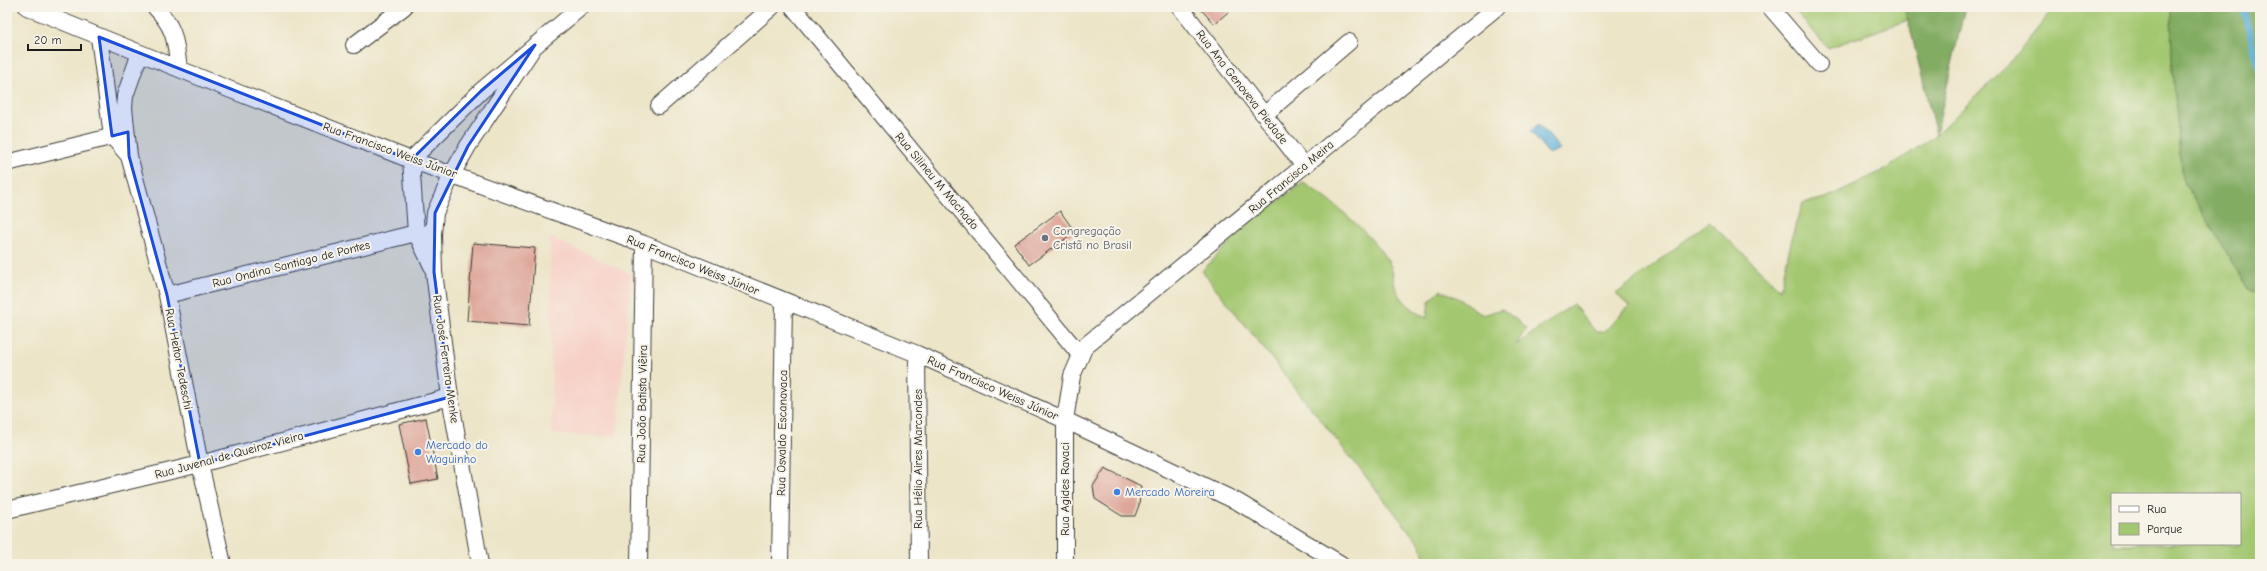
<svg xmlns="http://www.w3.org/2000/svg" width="2267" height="571" viewBox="0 0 2267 571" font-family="'Comic Neue',sans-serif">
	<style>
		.built { fill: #f7d1c8 }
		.green { fill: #a3c770; stroke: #607246; fill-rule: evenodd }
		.forest { fill: #82ac62; stroke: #4f643f }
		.water { fill: #5eb0d9; stroke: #3d667a }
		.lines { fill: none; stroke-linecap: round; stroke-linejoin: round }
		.stream { stroke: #5eb0d9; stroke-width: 5.5 }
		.building { fill: #dea69a }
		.minor-casing { stroke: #3b3a36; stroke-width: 18 }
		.minor { stroke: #fff; stroke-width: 16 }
		.marked { fill: #1d4ed8; fill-opacity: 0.2; stroke: #1d4ed8; stroke-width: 3; stroke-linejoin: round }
		.worship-dot { fill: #6b7280; stroke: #f7f3e8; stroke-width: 1.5 }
		.shop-dot { fill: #3f7fe0; stroke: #f7f3e8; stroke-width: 1.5 }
		.labels { text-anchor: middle; stroke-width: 4; stroke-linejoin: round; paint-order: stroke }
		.street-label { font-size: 12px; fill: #1c1c1c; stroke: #f7f3e8 }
		.worship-label { font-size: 12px; fill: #5b616d; stroke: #f7f3e8; text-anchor: start }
		.shop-label { font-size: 12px; fill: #366cbe; stroke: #f7f3e8; text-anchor: start }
	</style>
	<rect width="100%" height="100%" fill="#f7f3e8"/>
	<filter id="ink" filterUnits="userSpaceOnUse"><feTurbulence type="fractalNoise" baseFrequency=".025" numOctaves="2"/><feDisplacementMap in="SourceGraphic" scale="8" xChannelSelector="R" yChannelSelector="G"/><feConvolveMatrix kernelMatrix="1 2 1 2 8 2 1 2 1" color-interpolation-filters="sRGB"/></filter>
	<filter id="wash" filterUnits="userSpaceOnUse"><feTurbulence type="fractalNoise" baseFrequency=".012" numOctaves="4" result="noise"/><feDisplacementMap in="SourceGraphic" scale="16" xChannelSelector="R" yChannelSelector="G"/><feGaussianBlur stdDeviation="0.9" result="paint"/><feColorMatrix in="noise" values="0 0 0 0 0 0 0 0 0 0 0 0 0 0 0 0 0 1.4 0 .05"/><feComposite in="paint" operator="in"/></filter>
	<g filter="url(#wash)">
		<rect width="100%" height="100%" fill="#ece5c8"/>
		<path class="built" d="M550,237L631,274L617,437L552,434Z"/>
		<path class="green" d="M1792,7H1904L1908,20L1828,48Z
			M2055,7H2171L2172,58L2182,179L2250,291L2260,297V564H1426L1421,546L1202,271L1249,223L1303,183C1329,197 1376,238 1390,265C1393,271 1393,279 1395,286C1401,302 1413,310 1427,318L1429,301L1440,290L1458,298L1483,315L1502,309L1527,328L1516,345L1573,304L1596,332H1604L1629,306L1616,294L1709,222L1780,289L1795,226L1803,203L1826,198L1888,168L1936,135L2008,65ZM2112,494H2240V544H2112Z"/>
		<path class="forest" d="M1904,7H1965L1936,135L1908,20Z
			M2171,7H2260V297L2250,291L2182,179L2172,58Z"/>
		<path class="water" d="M1539,124L1560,149L1549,154L1530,131Z"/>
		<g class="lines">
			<path class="stream" d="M2243,7L2260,74"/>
		</g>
		<g id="blocks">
			<path class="building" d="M1199,7H1234L1214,24Z
				M1060,211L1075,232L1029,265L1014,244Z
				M473,243L535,248L529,326L467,321Z
				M426,418L438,479L411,484L399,424Z
				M1105,468L1141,486L1139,505L1135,516H1122L1095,499L1093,486Z"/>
		</g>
	</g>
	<g filter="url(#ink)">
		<use href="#blocks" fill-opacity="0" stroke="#3b3a36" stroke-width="1"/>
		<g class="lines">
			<defs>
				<path id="minor" d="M27,7L226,88L411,160L644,244L917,354L1065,420L1238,502L1341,564
					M155,7C176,29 175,41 179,68
					M793,7L1081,356
					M1180,7L1304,166
					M1770,7L1819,64
					M99,37L112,136L129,156
					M354,45L404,7
					M140,53L125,96L124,108L129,156L167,295L200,464L223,564
					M659,106L772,7
					M1264,115L1349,42
					M411,160L481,91L581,7
					M411,160L416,233L432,266
					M7,163L122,134
					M167,295L416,233L433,234
					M917,354L919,564
					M7,510L200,464L450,397
					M480,564L450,397L434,272L433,234L435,213L452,174L468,146L535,45
					M639,564L644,244
					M780,564L784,302
					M1065,564V420L1072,376L1085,346L1497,7"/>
			</defs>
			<use href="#minor" class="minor-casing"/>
			<use href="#minor" class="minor"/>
		</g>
	</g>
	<path class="marked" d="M99,37L411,160L481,91L535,45L468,146L435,213L434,272L450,397L200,464L167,295L129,156L128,132L112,136Z"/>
	<circle class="worship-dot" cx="1045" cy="238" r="4"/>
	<g class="shop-dot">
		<circle cx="418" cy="452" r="4"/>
		<circle cx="1117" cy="492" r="4"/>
	</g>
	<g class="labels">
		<g class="street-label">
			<text transform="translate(1242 87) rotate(52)" y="4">Rua Ana Genoveva Piedade</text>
			<text transform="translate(390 150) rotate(20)" y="4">Rua Francisco Weiss Júnior</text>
			<text transform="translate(1291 177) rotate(-40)" y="4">Rua Francisca Meira</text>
			<text transform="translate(937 181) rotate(50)" y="4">Rua Silineu M Machado</text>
			<text transform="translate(291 264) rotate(-14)" y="4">Rua Ondina Santiago de Pontes</text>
			<text transform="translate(693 265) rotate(22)" y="4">Rua Francisco Weiss Júnior</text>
			<text transform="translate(179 359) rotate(79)" y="4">Rua Heitor Tedeschi</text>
			<text transform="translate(446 359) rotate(82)" y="4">Rua José Ferreira Menke</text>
			<text transform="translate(993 388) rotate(24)" y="4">Rua Francisco Weiss Júnior</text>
			<text transform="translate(642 404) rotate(-89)" y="4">Rua João Batista Viêira</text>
			<text transform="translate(782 433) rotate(-89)" y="4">Rua Osvaldo Escanavaca</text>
			<text transform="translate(229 455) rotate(-15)" y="4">Rua Juvenal de Queiroz Vieira</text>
			<text transform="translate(918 459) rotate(-90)" y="4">Rua Hélio Aires Marcondes</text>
			<text transform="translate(1065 489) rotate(-90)" y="4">Rua Agides Ravaci</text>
		</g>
		<g class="worship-label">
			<text x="1053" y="235">Congregação<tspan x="1053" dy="14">Cristã no Brasil</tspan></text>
		</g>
		<g class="shop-label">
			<text x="426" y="449">Mercado do<tspan x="426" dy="14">Waguinho</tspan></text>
			<text x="1125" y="496">Mercado Moreira</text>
		</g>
	</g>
	<rect width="2267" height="571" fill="none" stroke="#f7f3e8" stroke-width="24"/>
	<rect x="2111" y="493" width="130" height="52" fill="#f7f3e8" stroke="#9f9d96"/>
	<rect x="2119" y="506" width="20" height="6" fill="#ffffff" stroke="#9f9d96"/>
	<text x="2147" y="513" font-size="12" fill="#1c1c1c">Rua</text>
	<rect x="2119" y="523" width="20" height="12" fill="#a3c770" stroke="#9f9d96"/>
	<text x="2147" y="533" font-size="12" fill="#1c1c1c">Parque</text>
	<path d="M28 44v6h53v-6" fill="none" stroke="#1c1c1c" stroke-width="2"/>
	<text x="34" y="44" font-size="12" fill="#1c1c1c" stroke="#f7f3e8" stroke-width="3" paint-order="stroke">20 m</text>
</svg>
